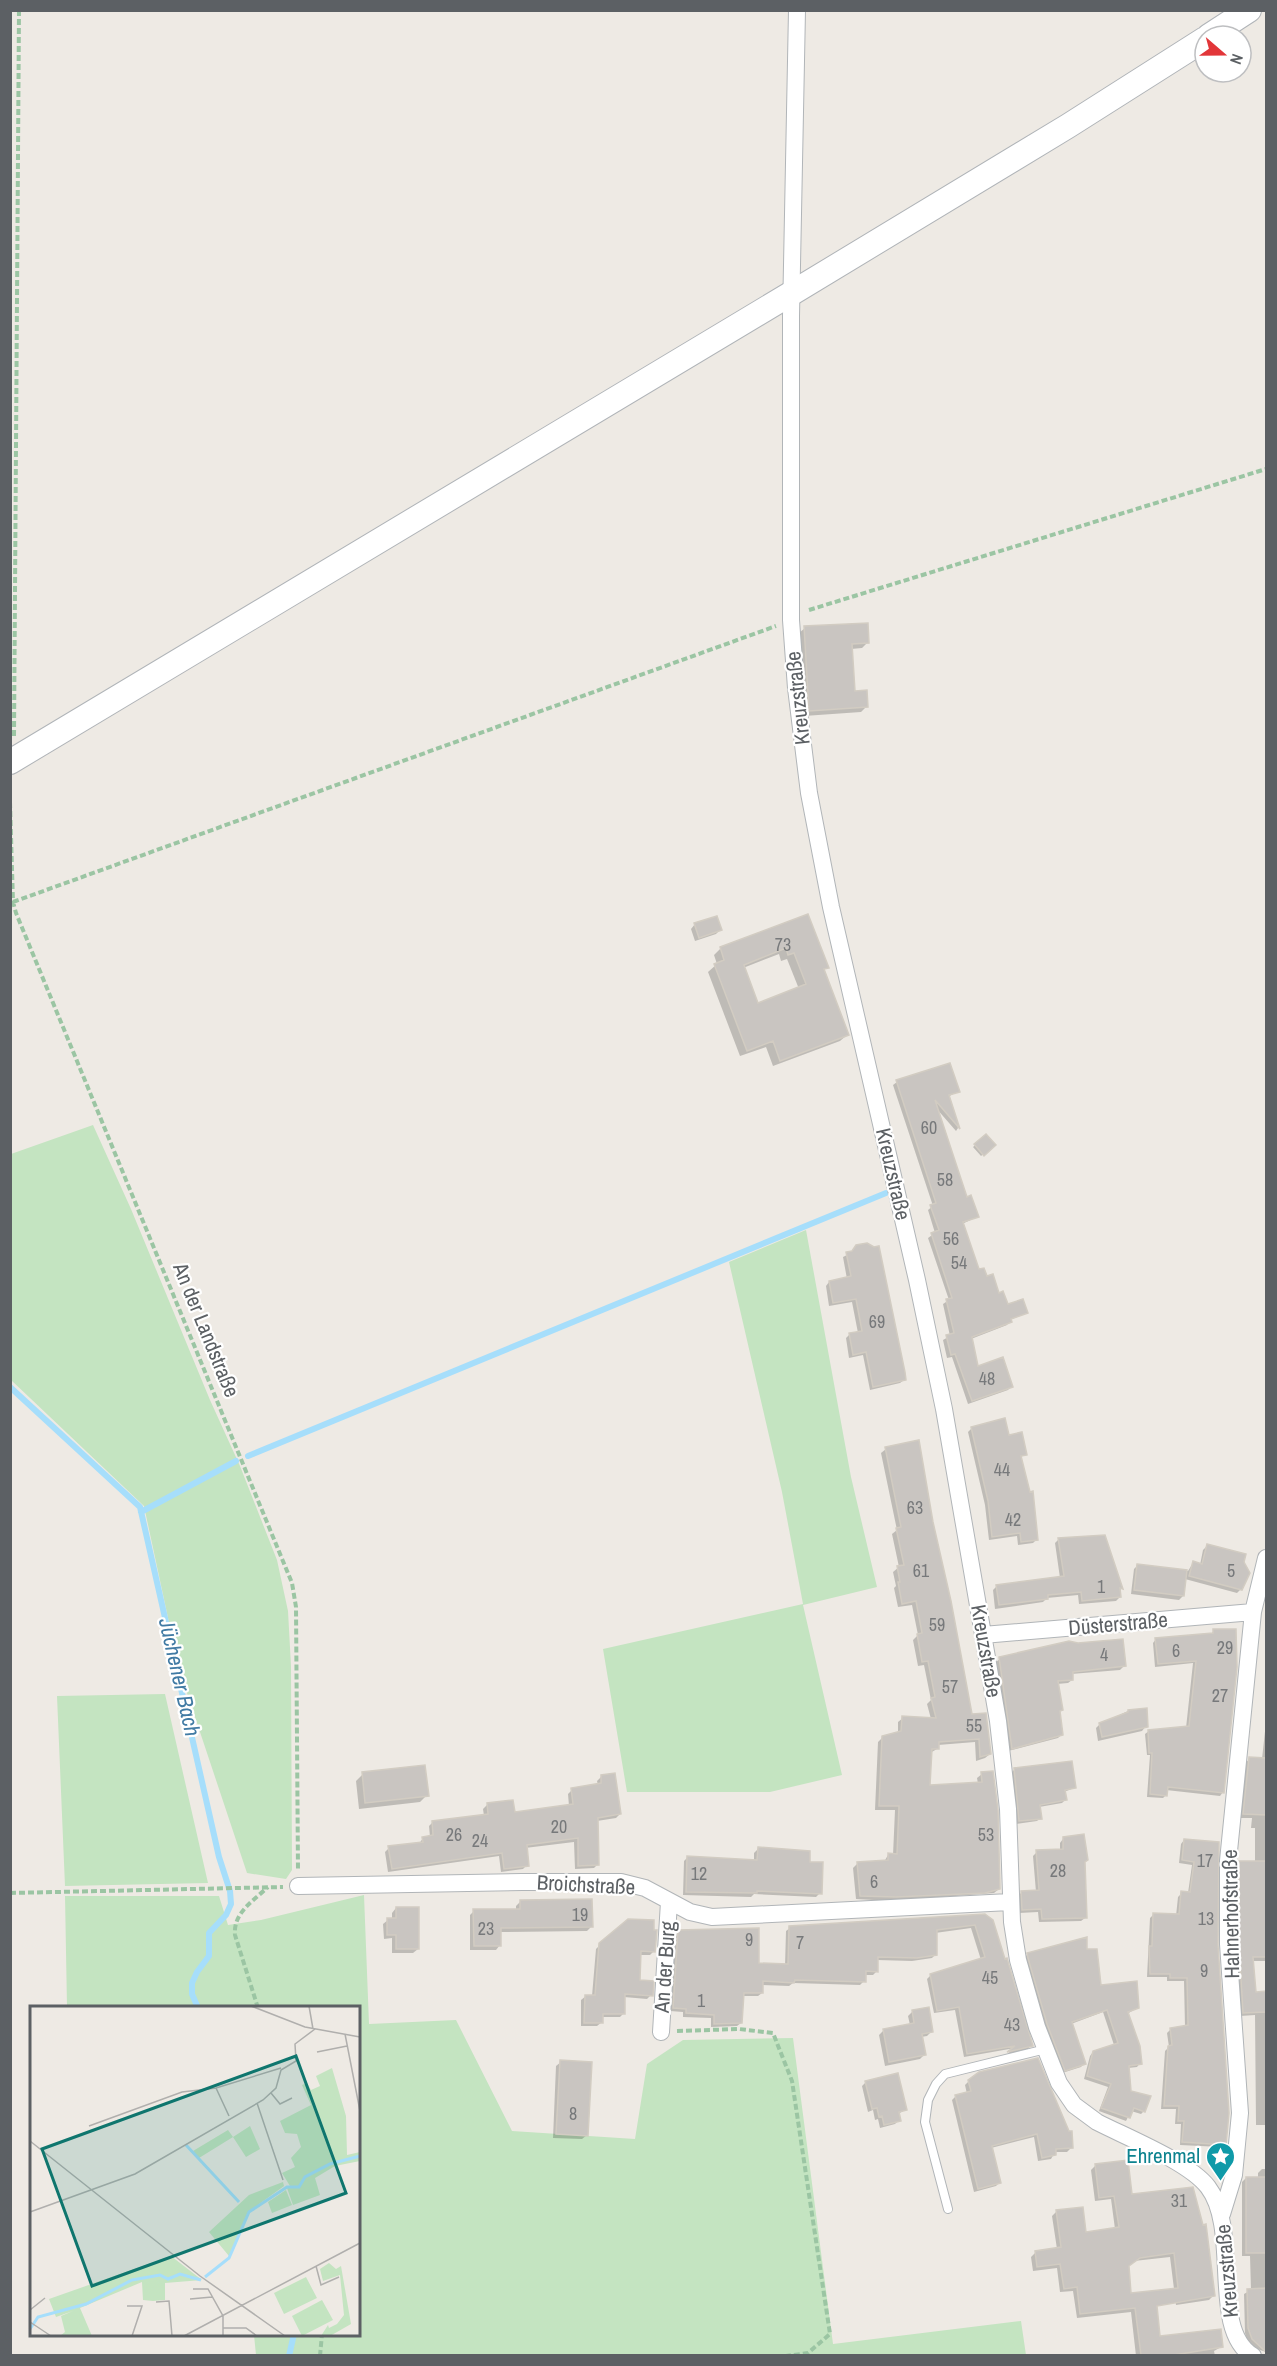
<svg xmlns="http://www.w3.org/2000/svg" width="1277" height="2366" viewBox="0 0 1277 2366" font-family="'Archivo Narrow',sans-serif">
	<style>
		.green { fill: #c4e4c1 }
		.shadow { fill: #0003; fill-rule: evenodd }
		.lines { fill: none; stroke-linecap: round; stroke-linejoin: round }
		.stream { stroke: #a6defb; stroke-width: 6 }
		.building { fill: #c9c5c1; stroke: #d2ccc2; stroke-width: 1.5; fill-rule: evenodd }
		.service-casing { stroke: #b1b5b8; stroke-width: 10 }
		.minor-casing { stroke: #b1b5b8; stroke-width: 18 }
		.secondary-casing { stroke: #b0b4b8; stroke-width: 26 }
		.path { stroke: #9bc5a3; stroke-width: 4; stroke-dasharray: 6 3; stroke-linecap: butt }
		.service { stroke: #fff; stroke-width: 8 }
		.minor { stroke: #fff; stroke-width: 16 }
		.secondary { stroke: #fff; stroke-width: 24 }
		.labels { text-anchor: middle; stroke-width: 4.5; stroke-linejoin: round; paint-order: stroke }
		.number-label { font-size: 18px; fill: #77797b }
		.street-label { font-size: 21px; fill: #5c6064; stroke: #fff }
		.culture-label { font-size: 21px; fill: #0d838f; stroke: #fff; text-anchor: end }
		.water-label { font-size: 22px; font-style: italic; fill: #417ba4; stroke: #fff }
		.inset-river { fill: none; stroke: #a6defb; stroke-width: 3 }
		.inset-road { fill: none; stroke: #b0afad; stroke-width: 1.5 }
		.view { fill: #0f766e; fill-opacity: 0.15; stroke: #0f766e; stroke-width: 3 }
		.inset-edge { fill: none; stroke: #5c6064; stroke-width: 3 }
	</style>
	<rect width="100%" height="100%" fill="#eeeae4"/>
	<path class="green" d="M12,11L11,351L10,11Z
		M93,1125L131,1209L210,1400L240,1466L277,1560L288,1611L291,1666L292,1870L286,1879L247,1873L179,1669L144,1506L11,1380V1154Z
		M806,1230L851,1477L877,1587L803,1605L842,1775L770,1792H627L603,1649L803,1604L782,1492L729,1262Z
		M165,1694L208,1883L65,1886L57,1696Z
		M364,1895L369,2024L456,2020L512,2131L635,2139L647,2064L683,2040L793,2038L833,2344L1021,2321L1026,2355H256L254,2335L358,2334V2008L67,2007L65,1896H219L228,1925L261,1920Z"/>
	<path class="shadow" d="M805,628L868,642L862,648L851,649L854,692L867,706L861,712L804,716L799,633Z
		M807,916L827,967L823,971L847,1035L840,1041L773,1066L766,1047L740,1056L708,972L717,964L714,955L721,948ZM779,954L781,961L787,959L799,989L757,1004L743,968Z
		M695,924L720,930L716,934L695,941L691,929Z
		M897,1082L958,1091L948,1097L958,1128L956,1131L936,1108L966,1199L977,1217L962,1224L978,1271L1008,1306L1026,1313L1010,1320L1007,1325L971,1339L977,1368L1011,1386L1008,1390L968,1404L952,1357L947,1358L943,1340L950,1336L943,1304L949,1300L928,1238L935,1233L928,1210L933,1206L893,1085Z
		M986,1136L994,1145L981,1156L973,1147Z
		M851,1253L904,1380L900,1383L870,1390L863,1355L849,1358L846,1338L849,1335L858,1333L852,1302L829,1306L826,1286L829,1282L847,1279L843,1257Z
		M972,1428L1008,1437L1025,1454L1020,1458L1036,1540L1033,1543L1018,1545L1017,1536L989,1540L985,1505L968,1432Z
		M886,1449L931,1522L971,1716L990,1754L985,1758L976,1761L975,1742L938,1745L937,1749L930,1753L929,1787L978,1784L977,1778L982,1774L999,1889L994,1893L891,1901L856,1899L853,1868L857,1864L884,1862L888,1855H893L895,1810H875L878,1742L883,1737L898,1734V1722L903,1718L931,1719L927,1704L931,1700L924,1665L918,1666L913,1640L918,1635L912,1605L898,1607L894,1588L896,1586L893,1572L899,1567L892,1534L897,1530L881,1453Z
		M1059,1539L1122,1588L1119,1591L1120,1597L1116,1601L1079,1604L1078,1595L1047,1598L1043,1602L995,1609L993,1590L997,1586L1060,1578L1055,1543Z
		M1207,1546L1241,1589L1237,1593L1185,1579L1183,1596L1179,1600L1131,1594L1134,1569L1138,1565L1188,1571L1193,1563L1200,1565L1203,1550Z
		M1214,1631L1223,1792L1220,1796L1166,1790V1795L1163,1798L1147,1797L1150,1755H1147L1145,1734L1149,1731L1186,1728L1193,1663L1155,1667L1153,1643L1156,1639L1210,1635Z
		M1000,1659L1124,1666L1120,1670L1071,1674L1072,1680L1068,1683L1057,1684L1062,1710L1058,1713L1062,1734L1058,1738L1008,1751L996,1662Z
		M1128,1711L1146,1726L1142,1731L1098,1741L1096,1728L1100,1724Z
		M1266,1722V1961H1252L1254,1993H1266V2125H1256L1255,2015L1240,2016L1235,1949V1867L1239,1863H1255V1828H1251L1252,1818H1240L1245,1763L1250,1759H1262Z
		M1015,1769L1074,1788L1064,1792L1065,1800L1062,1803L1039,1807L1040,1818L1037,1821L1016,1824L1011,1773Z
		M363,1774L427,1795L420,1802L359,1809L356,1781Z
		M601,1777L620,1814L616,1818L597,1821L598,1864L594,1868L575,1869L574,1842L525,1848L527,1865L523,1869L501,1872L499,1856L388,1872L385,1852L389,1848L419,1844L423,1838L430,1837L429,1826L433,1822L484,1816L483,1809L487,1805L514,1813L569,1806L568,1794L572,1790L598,1785L597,1781Z
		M1063,1839L1083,1863L1085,1918L1081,1921L1039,1922L1038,1912L1019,1913L1018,1896L1022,1892H1036L1033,1856L1037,1852L1060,1850V1843Z
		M1184,1840L1217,1843L1216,1945L1225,2144L1221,2147L1180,2145L1181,2124H1175L1176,2109H1161L1165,2051L1169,2047L1167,2033L1171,2029L1185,2027L1184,1981H1167V1977H1147L1150,1918L1153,1915L1176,1916L1178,1897L1182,1893H1188L1192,1865L1179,1863L1181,1844Z
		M758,1849L808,1863L820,1893L816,1897L754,1894L751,1897L683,1895L684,1861L688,1857L754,1861V1853Z
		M520,1902L591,1927L587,1931L500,1932V1945L496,1950H470V1915L474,1911H516V1906Z
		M396,1908L418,1949L413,1953H392V1938L384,1939L383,1924L388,1920H392V1913Z
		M985,1915L1031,2045L1028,2049L1007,2054L1015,2048L964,2057L955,2010L934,2013L927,1979L931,1975L981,1960L971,1928L935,1933L936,1954L932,1958L912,1961L877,1960V1971L873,1975H864V1981L860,1985L793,1983L789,1986L762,1985V1993L758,1996H742L741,2023L737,2026L711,2027V2018L683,2017V2012L670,2011L675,1936L678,1932L757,1965L785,1966L786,1931L790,1928Z
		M600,1945L654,1951L650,1955H639V1981L651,1995L647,1999L624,1997V2013L620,2017H602V2022L597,2026H581V2000L586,1996H592L596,1949Z
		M1086,1951L1100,1986L1137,2008L1127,2014L1140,2063L1137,2067L1128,2068L1129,2092L1144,2111L1141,2114L1131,2111L1126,2121L1099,2111L1108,2087L1084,2079L1090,2056L1093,2052L1114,2045L1103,2012L1071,2024L1084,2063L1081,2067L1062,2073L1044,2027L1025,1957L1028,1954Z
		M913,2011L932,2031L927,2036L921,2037L924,2055L920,2059L885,2066L879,2035L884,2030L910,2025L908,2016Z
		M561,2062L587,2135L582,2139L553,2138L556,2066Z
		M897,2075L905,2110L898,2114L899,2120L895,2124L880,2128L878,2119L875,2120L873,2110L868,2112L862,2086L865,2083Z
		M969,2081L1071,2148L1067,2152H1055L1051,2159L1038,2161L1034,2137L991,2148L1000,2182L996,2186L974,2192L952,2100L956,2096L967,2094L965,2085Z
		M1095,2166L1130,2195L1213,2296L1209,2300L1176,2305L1170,2257L1134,2261L1127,2267L1129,2295L1159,2305L1155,2308L1160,2356H1136L1131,2312L1077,2318L1073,2291L1060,2292L1057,2268L1033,2271L1031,2257L1036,2252L1057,2249L1052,2216L1057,2211L1085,2234L1115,2229L1111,2199L1095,2201L1091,2170Z
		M1262,2169H1266V2352L1254,2348L1248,2343L1245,2333L1244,2294L1251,2290L1250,2256H1242V2182L1246,2178H1258V2173Z
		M1179,2338L1221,2347L1214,2351L1215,2356H1182Z"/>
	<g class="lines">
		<path class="stream" d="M10,1387L140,1507L219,1857L230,1891L231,1904L226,1915L209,1933V1956L197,1972L192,1983V1994L198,2008
			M248,1456L886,1193
			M141,1512L236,1461
			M289,2356L294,2334"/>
	</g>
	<path class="building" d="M868,623L869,643L852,644L855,691L867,690L868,707L809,711L804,626Z
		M808,914L829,968L824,969L849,1035L780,1061L773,1041L747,1051L714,964L724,960L720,947ZM786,948L788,955L794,953L806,984L758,1003L744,965Z
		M717,916L722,930L699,938L694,923Z
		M950,1063L960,1092L949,1095L960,1129L935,1100L967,1197L971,1195L979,1217L963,1222L979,1269L984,1268L987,1276L993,1274L999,1293L1003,1291L1008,1304L1023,1299L1028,1313L1011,1319L1012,1322L972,1337L978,1366L1003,1357L1013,1387L972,1401L955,1354L951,1355L946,1335L954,1333L946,1299L952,1298L931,1233L939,1230L930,1205L936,1203L896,1080Z
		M986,1134L996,1145L984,1156L974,1144Z
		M867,1243L874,1247L879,1246L905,1372L906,1380L873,1387L866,1352L853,1355L849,1333L862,1331L856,1299L833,1303L829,1281L851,1276L846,1252L852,1251L856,1245Z
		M1005,1418L1009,1435L1022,1432L1027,1455L1021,1456L1030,1492L1033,1491L1038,1540L1021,1542L1020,1533L992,1537L988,1501L971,1427Z
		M919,1440L933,1522L951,1601L972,1714L986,1713L991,1754L980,1757L979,1739L939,1742V1749H932L930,1785L982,1782L981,1772L993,1771L998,1810L1000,1889L985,1893L896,1897L860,1896L857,1862L888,1860V1853L897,1854L899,1806H879L882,1736L901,1731L902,1716L936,1718L931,1698L935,1697L928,1661L922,1662L917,1634L922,1633L916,1601L902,1604L898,1582H900L897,1566L904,1565L896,1528L901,1527L885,1447Z
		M1105,1535L1123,1589L1120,1588L1121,1597L1082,1601L1081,1592L1048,1595V1599L999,1605L996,1585L1064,1576L1058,1538Z
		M1207,1544L1246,1554L1244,1562L1250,1573L1242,1590L1189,1576L1193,1561L1202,1564Z
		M1137,1564L1187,1570L1184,1596L1134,1590Z
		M1213,1629H1236L1237,1667L1224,1793L1168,1787L1167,1796L1150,1794L1152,1753H1149L1148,1730L1189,1726L1196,1661L1158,1664L1155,1638L1213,1633Z
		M1123,1639L1126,1666L1073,1672V1680L1058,1681L1063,1710L1060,1711L1063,1735L1012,1749L999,1657L1069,1641L1078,1643Z
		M1147,1708L1148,1727L1102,1737L1099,1723L1128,1712V1710Z
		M1249,1757L1266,1758V1815L1243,1814Z
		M1072,1761L1076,1788L1065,1790L1067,1800L1040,1805L1042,1819L1019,1821L1014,1768Z
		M425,1765L429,1796L365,1803L362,1772Z
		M615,1773L621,1814L598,1818L599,1865L578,1866V1838L527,1845L529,1866L504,1869L502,1853L392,1869L388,1846L423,1842L422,1837L433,1835L432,1821L488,1814L487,1803L513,1800L515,1812L573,1804L571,1788L601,1783V1775Z
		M1084,1834L1088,1860L1085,1862L1087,1918L1042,1919L1041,1909L1022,1910L1021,1891L1039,1890L1036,1850L1063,1849V1837Z
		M1184,1839L1219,1842L1218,1945L1229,2113L1226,2145L1182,2142L1184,2121H1178L1179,2106H1164L1168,2046L1172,2045L1170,2028L1188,2025L1187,1978H1170V1974H1150L1149,1946H1152L1153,1913L1179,1914L1181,1891L1190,1892L1194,1862L1182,1860Z
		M758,1847L810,1851V1862H823L822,1894L757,1891V1893L686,1892L687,1856L757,1860Z
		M1239,1861H1266V1957H1253L1256,1992L1266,1991V2012L1243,2013L1239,1944Z
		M592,1899L593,1927L501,1928V1946H474L473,1909H520V1900Z
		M396,1907H419V1949H396V1935H387V1918H396Z
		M985,1914L993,1920L1005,1959L1007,1958L1033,2046L1007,2052L1015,2046L967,2054L959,2007L937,2011L930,1974L985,1957L975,1925L937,1930V1955L917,1958L878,1957V1972L866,1971V1982L795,1980L794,1983L763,1981V1993H744L742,2023L714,2024V2015L686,2013V2009L673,2008L678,1930L759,1928V1963L788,1964L789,1926Z
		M628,1919L654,1920V1930H657L655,1952L641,1951L640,1980L654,1981L653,1996L625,1994V2014H603V2023H584L585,1995H595L599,1943Z
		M1087,1937V1949H1097L1101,1985L1137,1981L1139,2008L1128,2012L1140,2046L1142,2064L1129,2066L1131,2091L1151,2096L1145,2112L1134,2108L1130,2118L1101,2108L1111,2084L1087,2076L1093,2051L1118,2043L1107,2010L1072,2022L1086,2064L1065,2071L1047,2024L1028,1958L1027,1953Z
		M929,2007L933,2032L922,2034L926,2055L889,2062L883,2029L914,2023L912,2010Z
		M1038,2058L1069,2131H1072L1073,2148L1056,2149V2155L1042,2158L1037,2134L992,2146L1001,2183L978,2189L955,2095L971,2091L968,2080L979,2072Z
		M560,2060L592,2062L588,2136L556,2134Z
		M898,2073L907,2110L899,2112L901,2121L884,2125L882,2116L879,2117L877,2108L872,2109L865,2081Z
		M1128,2160L1132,2194L1193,2187L1203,2225L1206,2224L1215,2296L1157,2306L1160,2336L1221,2329L1223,2347L1174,2355H1141L1135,2308L1080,2314L1077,2287L1064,2289L1060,2264L1037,2267L1035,2251L1061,2247L1056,2210L1083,2207L1086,2232L1119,2227L1114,2196L1099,2198L1095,2164ZM1174,2253L1178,2288L1131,2293L1129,2266L1140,2258Z
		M1246,2177H1266V2253H1246Z
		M1266,2288V2352L1252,2339L1248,2328L1247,2289Z"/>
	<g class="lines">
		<defs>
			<path id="service" d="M948,2209L925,2122L928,2100L936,2084L945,2074L1046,2049"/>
			<path id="minor" d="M797,10L791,316V620L796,688L809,793L831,907L917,1280L944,1409L998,1721L1008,1809L1012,1922L1018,1960L1037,2027L1059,2083L1074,2105L1097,2122C1126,2137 1189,2162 1208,2187C1241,2230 1209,2330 1253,2356
				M983,1635L1253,1612
				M298,1886L522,1882H621L645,1888L690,1912L712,1917L1010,1902
				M661,2032L669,1902
				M1222,2214L1234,2175L1240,2113L1228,1944V1861L1253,1612L1266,1558"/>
			<path id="secondary" d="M1209,36L1249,10
				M10,762L792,293L1068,126L1205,39"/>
		</defs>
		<use href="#service" class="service-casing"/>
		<use href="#minor" class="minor-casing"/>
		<use href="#secondary" class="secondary-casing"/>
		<path class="path" d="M809,610L1266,469
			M14,736L19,10
			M10,802L13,902L16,913L292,1583L296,1607L298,1871
			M13,902L776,626
			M10,1893L283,1887
			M258,2008L235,1935C233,1913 253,1901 268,1887
			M677,2031L739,2029L773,2033L792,2081L830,2334L808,2353L786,2356
			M320,2356L322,2334"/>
		<use href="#service" class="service"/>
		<use href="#minor" class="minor"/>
		<use href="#secondary" class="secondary"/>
	</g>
	<defs>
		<symbol id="sight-pin" viewBox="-11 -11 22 30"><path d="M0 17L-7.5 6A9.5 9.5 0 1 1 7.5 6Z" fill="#0f9aa8" stroke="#fff"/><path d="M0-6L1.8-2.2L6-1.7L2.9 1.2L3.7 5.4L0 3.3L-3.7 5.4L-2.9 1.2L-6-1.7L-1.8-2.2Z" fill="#fff"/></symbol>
	</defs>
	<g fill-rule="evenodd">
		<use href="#sight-pin" x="1204" y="2140" width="33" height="45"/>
	</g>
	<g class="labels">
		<g class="number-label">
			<text x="783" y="951">73</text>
			<text x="929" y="1134">60</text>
			<text x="945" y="1186">58</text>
			<text x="951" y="1245">56</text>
			<text x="959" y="1269">54</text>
			<text x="877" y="1328">69</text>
			<text x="987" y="1385">48</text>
			<text x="1002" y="1476">44</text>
			<text x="915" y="1514">63</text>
			<text x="1013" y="1526">42</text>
			<text x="921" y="1577">61</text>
			<text x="1231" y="1577">5</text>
			<text x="1101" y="1593">1</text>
			<text x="937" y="1631">59</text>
			<text x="1225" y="1654">29</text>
			<text x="1176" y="1657">6</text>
			<text x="1104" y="1661">4</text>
			<text x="950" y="1693">57</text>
			<text x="1220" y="1702">27</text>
			<text x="974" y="1732">55</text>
			<text x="559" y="1833">20</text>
			<text x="454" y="1841">26</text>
			<text x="986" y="1841">53</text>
			<text x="480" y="1847">24</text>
			<text x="1205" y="1867">17</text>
			<text x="1058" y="1877">28</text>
			<text x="699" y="1880">12</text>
			<text x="874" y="1888">6</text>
			<text x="580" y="1921">19</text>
			<text x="1206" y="1925">13</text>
			<text x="486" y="1935">23</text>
			<text x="749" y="1946">9</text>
			<text x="800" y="1949">7</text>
			<text x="1204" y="1977">9</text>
			<text x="990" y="1984">45</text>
			<text x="701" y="2007">1</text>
			<text x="1012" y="2031">43</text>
			<text x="573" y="2120">8</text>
			<text x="1179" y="2207">31</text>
		</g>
		<g class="street-label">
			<text transform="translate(798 698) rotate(-96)" y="7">Kreuzstraße</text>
			<text transform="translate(893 1174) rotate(77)" y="7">Kreuzstraße</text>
			<text transform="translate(206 1330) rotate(68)" y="7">An der Landstraße</text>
			<text transform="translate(1118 1624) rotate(-5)" y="7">Düsterstraße</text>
			<text transform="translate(986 1651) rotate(80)" y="7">Kreuzstraße</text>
			<text transform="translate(586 1885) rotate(3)" y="7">Broichstraße</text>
			<text transform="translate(1231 1914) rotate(-91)" y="7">Hahnerhofstraße</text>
			<text transform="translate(665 1967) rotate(-86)" y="7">An der Burg</text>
			<text transform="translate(1227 2271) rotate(-95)" y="7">Kreuzstraße</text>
		</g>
		<g class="culture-label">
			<text x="1200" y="2163">Ehrenmal</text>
		</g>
		<g class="water-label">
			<text transform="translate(180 1677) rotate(77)" y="8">Jüchener Bach</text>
		</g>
	</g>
	<g transform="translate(30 2006)">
		<rect width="330" height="330" fill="#eeeae4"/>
		<path d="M302,62L316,110L317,149L330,146V155L305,160L285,172L290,189L263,199L257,182L260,180L252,167L265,161L261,152L271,141L267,128L255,127L250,115L281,99L272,79L277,77L281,84L290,80L286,70ZM220,120L230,143L216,151L203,131L169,152L163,145L198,124L203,131ZM253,176L254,180L218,206L199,250L179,226L219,189ZM256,184L262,199L242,207L238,196ZM141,250L172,274L135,277V294L123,295L113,294L112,276L50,302L62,330H30L35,326L31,310L43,305L26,311L19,293ZM299,257L306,263L311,260L321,318L300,330H291L298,319L299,322L307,318L314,309L310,269L293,275L290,263ZM276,271L287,292L254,308L244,287ZM292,294L303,314L272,330L262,310Z" fill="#c4e4c1"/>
		<path class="inset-river" d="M156,139L209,196M175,271L199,252L219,206L257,181H269L275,171L300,158L330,150M0,323L8,311L56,298L102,274L130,269L138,273L150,268L171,274"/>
		<path class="inset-road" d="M221,0L275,21L330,31M279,0L283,23M315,28L330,105M287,46L317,40M186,82L199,110M241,87L250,98L262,92M227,97L253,174M59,120L152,86L186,82L251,62M0,135L170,270L255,330M0,206L105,168L233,94L246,82L251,64L266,55L265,38L285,23M286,260L291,279L309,271M163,283H178L193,310V330M160,293L182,291M126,296L139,295L142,330M97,300H112L102,330M0,304L15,292M0,316L21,330M193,322H216L227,330M154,330L330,237"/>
		<path class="view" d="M266,50L316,187L62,280L12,143Z"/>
		<rect width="330" height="330" class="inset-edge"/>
	</g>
	<rect width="1277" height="2366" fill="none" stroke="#5c6064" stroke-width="24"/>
	<g transform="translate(1223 54) rotate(110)"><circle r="28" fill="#ffffff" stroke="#bebfc1" stroke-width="1.5"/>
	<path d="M0-4.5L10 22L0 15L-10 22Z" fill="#e23639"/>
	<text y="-9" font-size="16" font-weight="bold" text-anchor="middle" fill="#5c6064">N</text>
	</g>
</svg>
